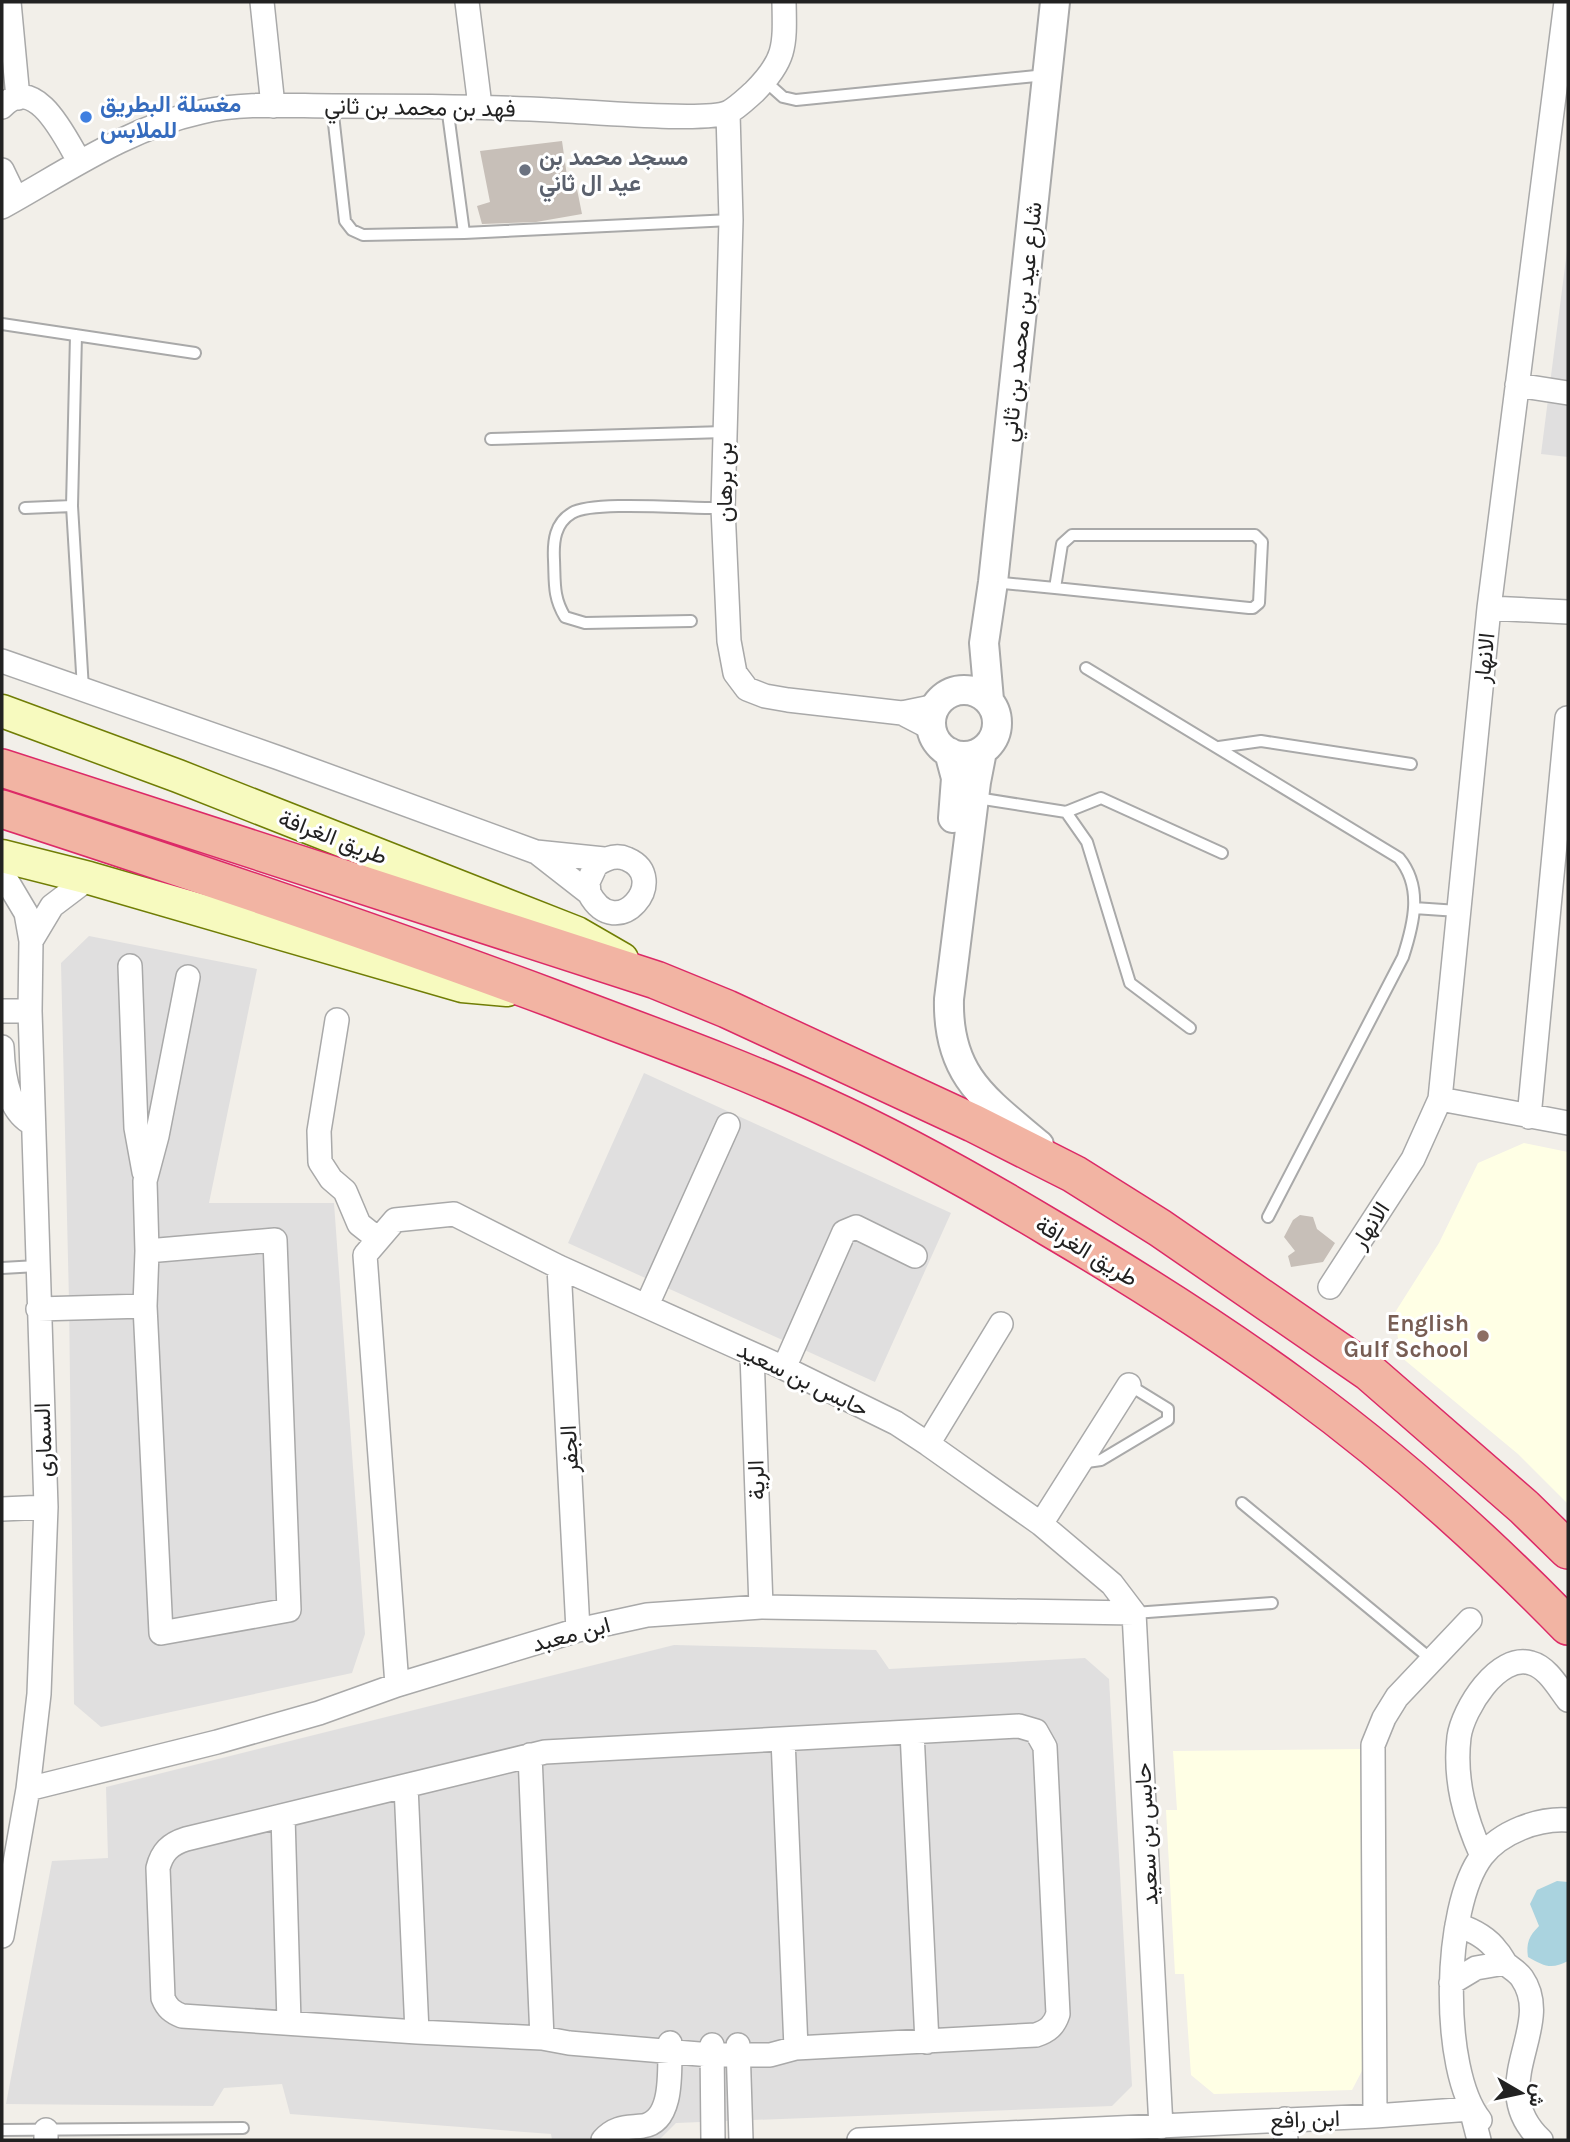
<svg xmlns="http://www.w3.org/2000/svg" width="1570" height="2142" viewBox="0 0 1570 2142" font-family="Karla,Vazirmatn,sans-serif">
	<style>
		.residential { fill: #e0dfdf }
		.education { fill: #ffffe5 }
		.water { fill: #aad3df }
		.building { fill: #c7bfb8 }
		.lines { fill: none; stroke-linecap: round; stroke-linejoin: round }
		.service-casing { stroke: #a9a9a9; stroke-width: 14 }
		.minor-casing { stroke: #a9a9a9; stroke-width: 26 }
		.tertiary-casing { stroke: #a9a9a9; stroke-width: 32 }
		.secondary-casing { stroke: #707d05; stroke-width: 35 }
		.trunk-casing { stroke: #dc2a67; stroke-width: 40 }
		.service { stroke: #fff; stroke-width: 10 }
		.minor { stroke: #fff; stroke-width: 23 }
		.tertiary { stroke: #fff; stroke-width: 28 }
		.secondary { stroke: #f7fabf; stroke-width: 32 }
		.trunk { stroke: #f2b4a3; stroke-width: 37 }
		.shop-dot { fill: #3f7fe0; stroke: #fff; stroke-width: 2.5 }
		.worship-dot { fill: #6b7280; stroke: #fff; stroke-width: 2.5 }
		.education-dot { fill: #8d6e63; stroke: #fff; stroke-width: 2.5 }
		.labels { text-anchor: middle; stroke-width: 6; stroke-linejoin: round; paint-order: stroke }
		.shop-label { font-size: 23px; font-weight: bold; fill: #366cbe; stroke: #fff; text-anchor: start }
		.street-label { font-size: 23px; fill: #222; stroke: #fff }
		.worship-label { font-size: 23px; font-weight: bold; fill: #5b616d; stroke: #fff; text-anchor: start }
		.education-label { font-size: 23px; font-weight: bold; fill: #785e54; stroke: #fff; text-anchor: end }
	</style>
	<rect width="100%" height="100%" fill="#f2efe9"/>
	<path class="residential" d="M1568,243V457L1541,454Z
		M89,936L257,969L209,1203H334L365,1634L352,1673L101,1727L74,1704L69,1301L61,963Z
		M644,1073L951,1213L875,1382L568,1243Z
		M674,1645L876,1650L889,1669L1085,1658L1109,1679L1132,2086L1112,2106L676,2123L659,2140H552L551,2134L290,2114L282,2084L224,2088L213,2106L6,2104L52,1861L108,1858L106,1787Z"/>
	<path class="education" d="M1524,1143L1568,1152V1504L1518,1454L1401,1357L1394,1314L1439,1243L1478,1163Z
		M1360,1749L1363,2069L1352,2090L1214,2094L1191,2075L1184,1974H1175L1166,1810H1177L1173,1751Z"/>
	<path class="water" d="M1557,1881L1568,1882V1961C1551,1970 1544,1966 1528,1957C1526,1943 1529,1936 1539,1926L1530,1904L1537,1890Z"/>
	<path class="building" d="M562,141L569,190L577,189L582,214L536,222L482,224L477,206L490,202L480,151Z
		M1300,1215L1313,1217L1317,1229L1335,1243L1323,1262L1291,1267L1288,1256L1295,1251L1284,1237L1293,1220Z"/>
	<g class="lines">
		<defs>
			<path id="service" d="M765,81L783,97L796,100L1046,75
				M332,106L345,221L352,230L363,235L464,233L731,220
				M447,106L464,233
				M2,324L195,353
				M76,335L72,506L83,689
				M491,439L724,432
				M25,508L72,506
				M1072,535H1255L1262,542L1259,603L1253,608H1249L1055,588L1062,544Z
				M993,582L1055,588
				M691,621L585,623L565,617C553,597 555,583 554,560C553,541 555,523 572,513C593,500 693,509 723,508
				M1086,668L1399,858C1423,887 1414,923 1403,957L1268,1217
				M1219,747L1261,741L1411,764
				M977,798L1066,812L1101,798L1222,853
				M1066,812L1087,842L1130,983L1190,1028
				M1414,908L1458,911
				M2,1268L37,1266
				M1080,1463L1101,1460L1168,1420V1409L1129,1385
				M1242,1503L1432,1660
				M1134,1613L1272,1603
				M2,2130L243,2128"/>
			<path id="minor" d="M9,2L18,98
				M262,2L273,106
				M467,2L480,106
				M2,107C35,71 66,139 79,161
				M728,113L731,220L723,508L729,641L735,673L747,689L765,696L788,700L902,713L936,706
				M2,170L16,199
				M2,207C67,171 128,128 201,112C244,102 290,106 333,106C405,106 478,106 550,110C583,111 706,123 729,112C738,107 746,99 754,92C786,60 785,46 784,2
				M1517,385L1568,393
				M1489,608L1568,612
				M2,661L279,758L536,852L604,859
				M902,713L931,728
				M539,854L589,893C617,946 672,878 627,859C616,854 606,858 596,865L588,882L589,893
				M2,877L7,881L26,913L31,941L30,1011L46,1507L39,1694L28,1789L2,1936
				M31,941L52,906L89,878
				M130,966L136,1128L144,1172
				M2,1011H30
				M337,1020L319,1131L320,1162L331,1179L345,1191L359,1224L378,1239
				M2,1047C3,1073 7,1111 33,1124
				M1440,1099L1568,1123
				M1529,1117L1567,718
				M147,1251L145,1181L157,1136L188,977
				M559,1267L578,1630
				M1330,1287L1413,1159L1440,1099L1489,608L1566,2
				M647,1305L728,1125
				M38,1309L145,1306L161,1633L289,1610L275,1240L147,1251L145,1306
				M752,1354L761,1607
				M784,1368L844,1232L856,1227L915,1256
				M928,1444L1001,1324
				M2,1509L46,1507
				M1041,1524L1129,1385
				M397,1685L365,1255L395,1220L454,1214L559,1267L784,1368L896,1423L928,1444L1041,1524L1112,1584L1134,1613L1161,2127
				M1019,1726L1036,1731L1045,1747L1058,2014C1054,2026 1048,2031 1036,2035L796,2048L770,2055H711L569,2043L542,2038L417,2032L182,2016C172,2012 167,2008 163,1998L158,1868C162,1852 170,1844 186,1839L545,1752Z
				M912,1732L927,2042
				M783,1739L796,2048
				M530,1755L542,2038
				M406,1786L417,2032
				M28,1789L217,1742L319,1713L397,1685L578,1630L647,1615L761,1607L1134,1613
				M283,1816L289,2022
				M1482,1856C1465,1818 1454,1780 1459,1737C1463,1709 1498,1653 1531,1663C1547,1667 1558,1687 1568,1700
				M1457,1925C1473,1930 1487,1937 1497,1951C1501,1955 1503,1960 1506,1964C1512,1969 1518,1972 1522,1978C1556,2027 1483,2086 1541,2140
				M1451,1983L1476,1968L1505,1963
				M712,2045L713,2140
				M738,2045L741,2140
				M1375,2116L1373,1745L1384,1718L1397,1697L1470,1620
				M1285,2119L1286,2140
				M1480,2120C1440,2070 1443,1907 1482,1856C1501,1832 1538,1818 1568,1820
				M46,2130V2140
				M603,2140C616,2126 626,2128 643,2126C675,2121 669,2067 670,2043
				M859,2140L1375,2116L1471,2109L1479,2140"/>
			<path id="tertiary" d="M931 723a33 33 0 1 1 66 0a33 33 0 1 1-66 0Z
				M989,700L984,643L993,582L1055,2
				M982,751L976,782L949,999C947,1076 986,1100 1039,1145
				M949,752L956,778L953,818"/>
			<path id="secondary" d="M2,711L178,776L577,933L622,959
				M2,856L89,878L462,986L507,990"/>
			<path id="trunk" d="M2,768L656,980L727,1009L973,1123L1074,1174L1160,1228L1369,1372L1524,1507L1568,1550
				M2,809C187,869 371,931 554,999C643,1033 734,1065 821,1105C900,1141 975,1183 1050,1228C1135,1278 1219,1331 1298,1389C1394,1459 1485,1541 1568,1626"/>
		</defs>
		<use href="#service" class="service-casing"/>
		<use href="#minor" class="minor-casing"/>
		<use href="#tertiary" class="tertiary-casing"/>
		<use href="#secondary" class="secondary-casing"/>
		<use href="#trunk" class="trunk-casing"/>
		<use href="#service" class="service"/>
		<use href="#minor" class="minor"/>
		<use href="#tertiary" class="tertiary"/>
		<use href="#secondary" class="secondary"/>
		<use href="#trunk" class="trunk"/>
	</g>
	<circle class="shop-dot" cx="86" cy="117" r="7"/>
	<circle class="worship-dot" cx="525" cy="170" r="7"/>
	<circle class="education-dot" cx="1483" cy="1336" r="7"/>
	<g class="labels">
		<g class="shop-label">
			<text x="100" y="112">مغسلة البطريق<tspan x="100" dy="26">للملابس</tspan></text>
		</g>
		<g class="street-label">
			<text transform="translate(420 107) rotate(1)" y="8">فهد بن محمد بن ثاني</text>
			<text transform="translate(1021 322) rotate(-84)" y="8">شارع عيد بن محمد بن ثاني</text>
			<text transform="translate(724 482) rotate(-90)" y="8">بن برهان</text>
			<text transform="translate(1484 658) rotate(-84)" y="8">الانهار</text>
			<text transform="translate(333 837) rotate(21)" y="8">طريق الغرافة</text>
			<text transform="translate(1370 1225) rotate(-57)" y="8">الانهار</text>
			<text transform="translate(1087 1251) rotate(31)" y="8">طريق الغرافة</text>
			<text transform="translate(803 1379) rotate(26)" y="8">حابس بن سعيد</text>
			<text transform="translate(43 1440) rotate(-92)" y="8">السمارى</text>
			<text transform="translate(569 1449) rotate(-93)" y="8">الجفر</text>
			<text transform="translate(756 1480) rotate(-92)" y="8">الرية</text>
			<text transform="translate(571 1634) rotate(-15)" y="8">ابن معبد</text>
			<text transform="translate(1146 1834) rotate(-93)" y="8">حابس بن سعيد</text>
			<text transform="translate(1305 2119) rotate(-2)" y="8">ابن رافع</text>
		</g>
		<g class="worship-label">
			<text x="539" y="165">مسجد محمد بن<tspan x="539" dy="26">عيد ال ثاني</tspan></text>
		</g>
		<g class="education-label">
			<text x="1469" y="1331">English<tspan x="1469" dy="26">Gulf School</tspan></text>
		</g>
	</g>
	<rect width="1570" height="2142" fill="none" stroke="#222222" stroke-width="7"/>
	<g transform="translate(1521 2093) rotate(99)" stroke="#ffffff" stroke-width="5" paint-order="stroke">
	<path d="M0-5L12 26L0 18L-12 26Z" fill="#222222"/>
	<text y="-10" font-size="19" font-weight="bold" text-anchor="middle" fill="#222222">ش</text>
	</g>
</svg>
